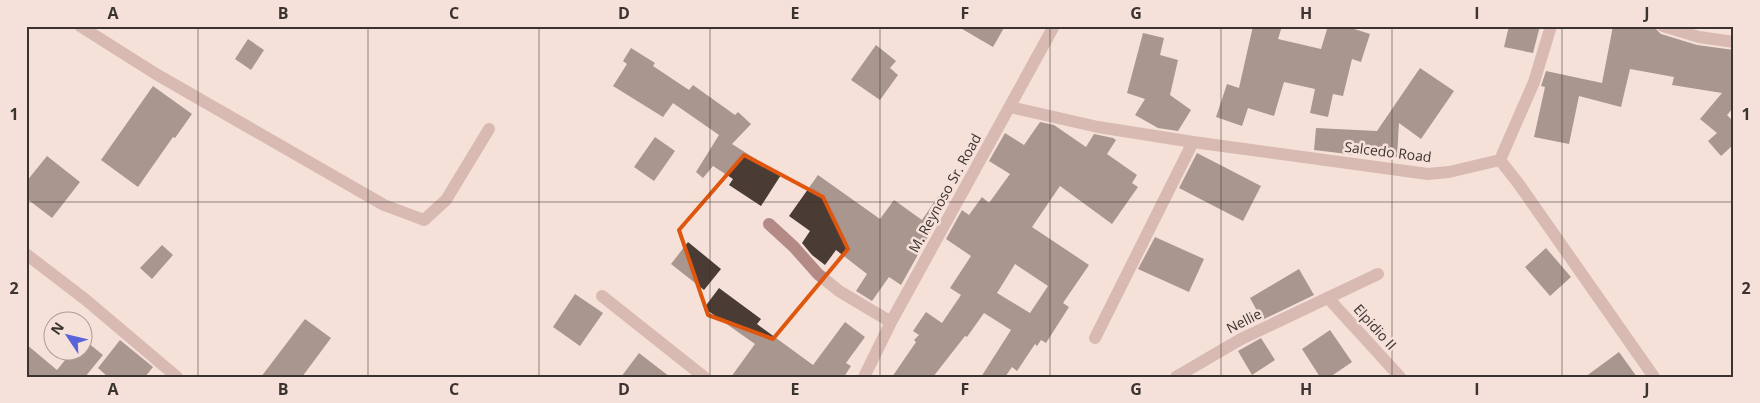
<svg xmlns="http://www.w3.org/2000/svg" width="1760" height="403" viewBox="0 0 1760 403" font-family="'Open Sans',sans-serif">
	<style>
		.building { fill: #4a3b35; fill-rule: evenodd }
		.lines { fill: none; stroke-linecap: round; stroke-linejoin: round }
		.minor { stroke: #b48a86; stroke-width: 12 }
		.marked { fill: none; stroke: #df570e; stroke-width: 4; stroke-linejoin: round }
		.grid { fill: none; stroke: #3b3330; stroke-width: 1; stroke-opacity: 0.55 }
		.labels { text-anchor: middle; stroke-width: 5; stroke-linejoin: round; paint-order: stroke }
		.street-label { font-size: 14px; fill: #3b3330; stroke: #f5e1d9 }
		.neatline { fill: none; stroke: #3b3330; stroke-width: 2 }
		.grid-label { font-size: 16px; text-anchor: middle; font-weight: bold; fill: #3b3330 }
	</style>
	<rect width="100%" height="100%" fill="#f5e1d9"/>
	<path class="building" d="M957,26H1005L993,47Z
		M1253,26H1282L1278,39L1321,49L1328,26H1345L1370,34L1361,62L1352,59L1343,96L1333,94L1328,117L1310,113L1315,89L1284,82L1274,116L1248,108L1242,126L1216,117L1227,84L1239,88Z
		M1509,26H1540L1533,53L1504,47Z
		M1613,26H1641L1656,29L1661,34L1697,45L1734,50V107L1727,115L1732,120L1734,119V147L1732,146L1721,156L1708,141L1717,133L1700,119L1722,93L1672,85L1674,77L1630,69L1621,107L1579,96L1569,144L1534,137L1545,87L1541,86L1546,71L1602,83Z
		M1143,33L1164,38L1160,55L1178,60L1170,95L1191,110L1178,131L1158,128L1135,115L1145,99L1127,93Z
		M248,39L264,50L251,70L235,59Z
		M876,45L896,61L890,68L898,75L880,100L851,80Z
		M631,48L655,63L653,66L689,90L693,85L735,115L738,112L751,124L732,144L781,175L761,206L729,185L733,179L713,166L703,178L696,172L719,135L673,103L663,117L613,86L627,64L623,61Z
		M1420,68L1454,91L1421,139L1399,123L1397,157L1356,155L1314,150L1316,128L1377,131Z
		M153,86L192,114L175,138L173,137L138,187L101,160Z
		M1040,122L1054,125L1086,147L1094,134L1113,138L1116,140L1107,154L1137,175L1132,183L1138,187L1112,224L1060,186L1032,227L1089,265L1063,303L1069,307L1046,343L1041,340L1037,346L1035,344L1017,371L1012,367L1005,377H981L1011,330L984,313L967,337L965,336L933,377H892L916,342L914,340L919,335L913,331L926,312L942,323L961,295L950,288L971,256L946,239L962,210L969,215L982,197L989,203L1010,174L989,161L1005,133L1024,145ZM1015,264L1048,286L1030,313L997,293Z
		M655,137L675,151L654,181L634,167Z
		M1197,153L1261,186L1243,221L1179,188Z
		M47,156L80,182L52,218L26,198V182Z
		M818,175L880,219L894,200L922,220L939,195L948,201L901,285L889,277L872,301L856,291L867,274L836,250L825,265L812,255L802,243L810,231L789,216Z
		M1155,237L1204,259L1189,292L1138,269Z
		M688,242L721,269L704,290L671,264Z
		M162,245L173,255L152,279L140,268Z
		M1546,248L1571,277L1550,296L1525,267Z
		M1299,269L1314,295L1262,320L1250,298Z
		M719,288L761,319L757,324L813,365L845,322L865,337L846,363L851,366L844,377H731L755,344L704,308Z
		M575,294L603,313L580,346L553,327Z
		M305,319L331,338L302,377H261Z
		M1330,330L1352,362L1330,377H1320L1302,349Z
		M82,338L103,355L85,377H26V344L57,370L73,350H82Z
		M1261,338L1275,360L1252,375L1238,351Z
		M120,340L153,367L145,377H108L98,368Z
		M1619,352L1637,377H1585Z
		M639,353L670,377H621Z"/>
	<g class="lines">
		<path class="minor" d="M80,26L156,74L384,205L424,220L446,200L489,129
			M1663,26L1699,37L1734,42
			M1010,107L1098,127L1193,142L1428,174L1449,172L1500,160L1518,183L1654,377
			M1500,160L1534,82L1551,26
			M769,224L794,247L818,274L839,291L891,322
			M26,254L86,300L177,377
			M602,296L704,377
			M1328,298L1400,377
			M1095,338L1193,142
			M864,377L891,322L1054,26
			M1176,377L1241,339L1378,274"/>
	</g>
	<path d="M0 0H1760V403H0ZM744,155L823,197L848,249L773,339L708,315L679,230Z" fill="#f5e1d9" fill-opacity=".55" fill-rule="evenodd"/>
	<path class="marked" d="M744,155L823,197L848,249L773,339L708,315L679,230Z"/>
	<path class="grid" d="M198,26V377M368,26V377M539,26V377M710,26V377M880,26V377M1050,26V377M1221,26V377M1392,26V377M1562,26V377M26,202H1734"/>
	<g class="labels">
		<g class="street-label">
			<text transform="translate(1388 152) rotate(7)" y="5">Salcedo Road</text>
			<text transform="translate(945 193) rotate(-61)" y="5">M. Reynoso Sr. Road</text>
			<text transform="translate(1244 321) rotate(-27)" y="5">Nellie</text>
			<text transform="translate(1375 327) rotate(48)" y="5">Elpidio II</text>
		</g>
	</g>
	<rect width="1760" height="403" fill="none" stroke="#f5e1d9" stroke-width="55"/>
	<g transform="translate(68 336) rotate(305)"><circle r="24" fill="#f5e1d9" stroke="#ab9b95"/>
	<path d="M0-4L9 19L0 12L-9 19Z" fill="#5862d9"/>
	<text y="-8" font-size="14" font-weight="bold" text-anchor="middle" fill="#3b3330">N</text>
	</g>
	<rect x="28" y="28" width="1704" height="348" class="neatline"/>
	<g class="grid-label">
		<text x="113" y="19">A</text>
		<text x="283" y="19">B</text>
		<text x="454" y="19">C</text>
		<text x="624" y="19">D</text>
		<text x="795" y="19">E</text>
		<text x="965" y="19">F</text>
		<text x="1136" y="19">G</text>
		<text x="1306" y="19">H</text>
		<text x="1477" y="19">I</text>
		<text x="1647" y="19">J</text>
		<text x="14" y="120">1</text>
		<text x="1746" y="120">1</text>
		<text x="14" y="294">2</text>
		<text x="1746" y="294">2</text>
		<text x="113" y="395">A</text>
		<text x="283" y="395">B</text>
		<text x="454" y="395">C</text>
		<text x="624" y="395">D</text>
		<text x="795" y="395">E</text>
		<text x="965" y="395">F</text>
		<text x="1136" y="395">G</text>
		<text x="1306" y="395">H</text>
		<text x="1477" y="395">I</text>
		<text x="1647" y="395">J</text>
	</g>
</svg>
